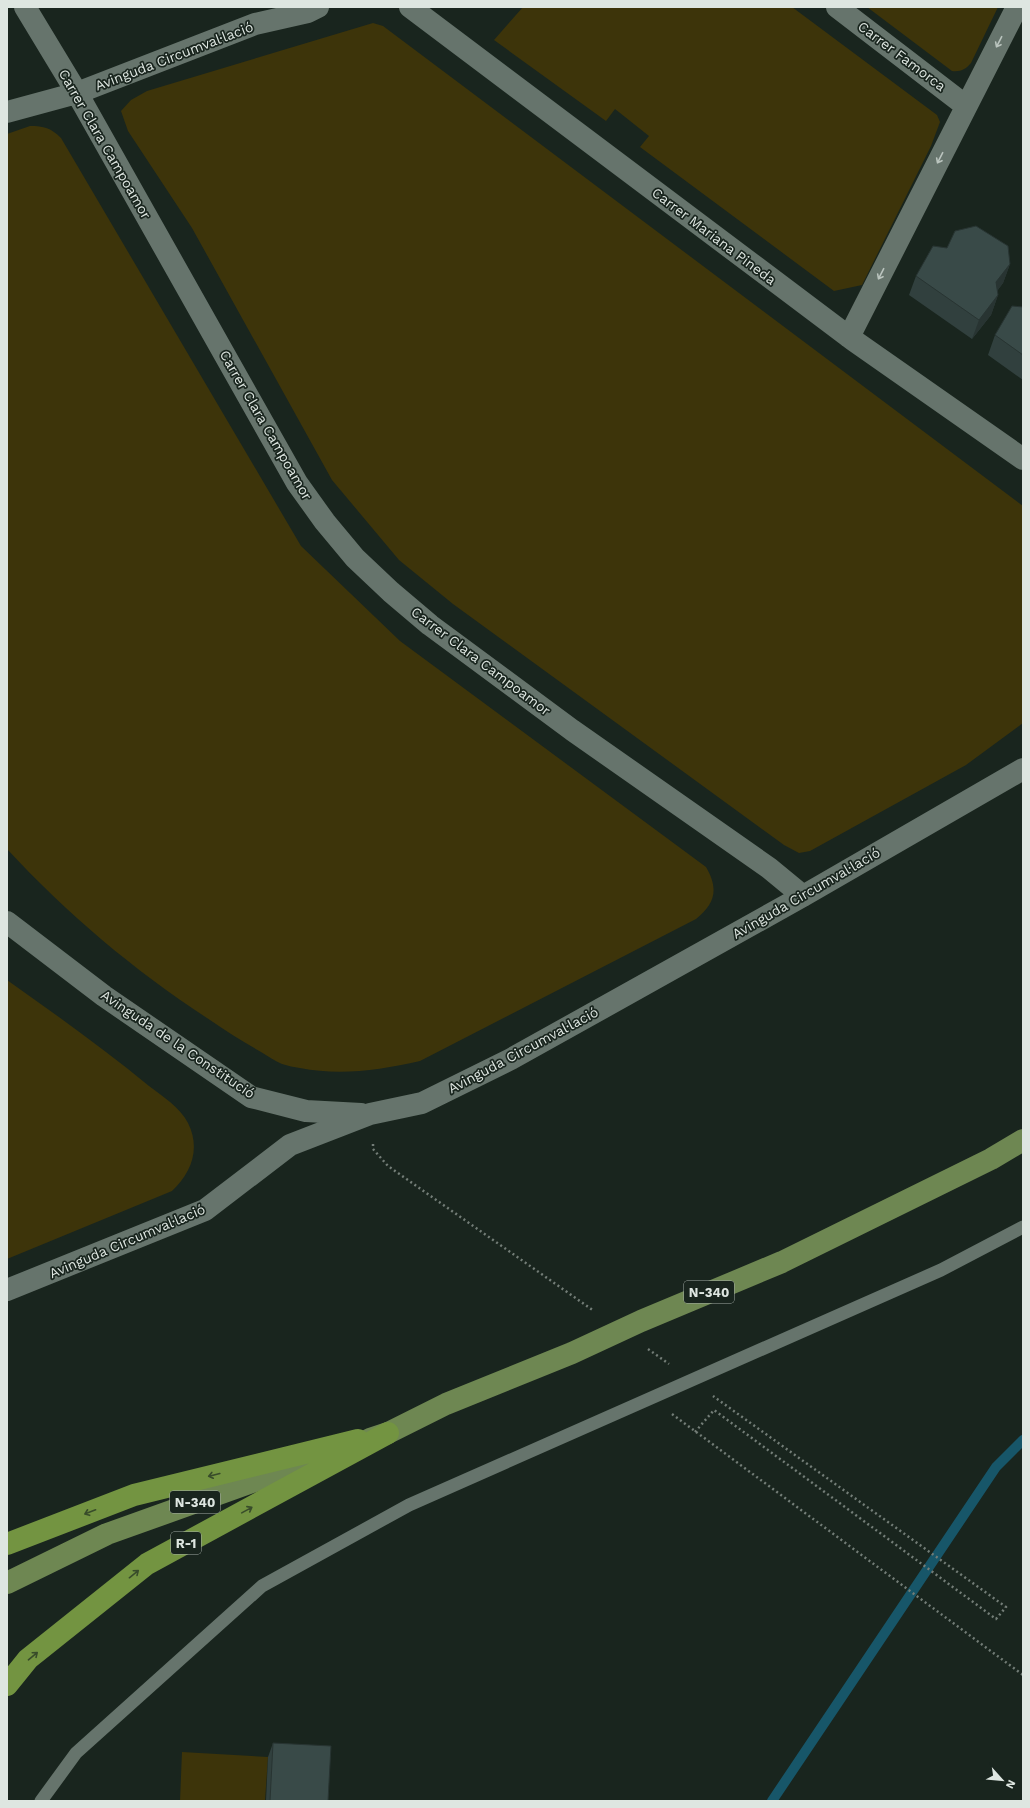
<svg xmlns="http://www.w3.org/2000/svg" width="1030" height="1808" viewBox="0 0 1030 1808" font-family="'Work Sans',sans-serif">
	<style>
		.green { fill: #3d340a }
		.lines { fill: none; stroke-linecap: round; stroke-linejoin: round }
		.stream { stroke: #175669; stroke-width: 10 }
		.path { stroke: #737d77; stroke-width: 2.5; stroke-dasharray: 2 3; stroke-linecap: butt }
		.service { stroke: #66746c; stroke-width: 13 }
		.minor { stroke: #66746c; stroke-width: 22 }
		.primary { stroke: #6e8752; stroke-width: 22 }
		.motorway { stroke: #739441; stroke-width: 22 }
		.wall { fill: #31403e }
		.shaded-wall { fill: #283432 }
		.building { fill: #394a48; stroke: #283432 }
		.oneway { stroke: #bac4be }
		.oneway2 { stroke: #384c2a }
		.labels { text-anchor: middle; stroke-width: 3.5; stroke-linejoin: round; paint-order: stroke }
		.shield { fill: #19251e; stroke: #a3aca6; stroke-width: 1 }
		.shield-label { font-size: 13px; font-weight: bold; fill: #dee6e1 }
		.street-label { font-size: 14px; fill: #dee6e1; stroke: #19251e }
	</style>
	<rect width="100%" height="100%" fill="#19251e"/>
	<path class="green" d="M523,7H792L937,115L940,122L931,146L862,285L834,291L640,147L649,136L615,109L606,121L494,40Z
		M867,7H998L971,63C966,69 961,72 952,71Z
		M373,23L383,26L1023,506V723L966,765L810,851L799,853L784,845L453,604L399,560L332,480L192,228L128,131L121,111L131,100L147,91Z
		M30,126C44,126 51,128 61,138L301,546L400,641L706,867C719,889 715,904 696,919L420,1061C380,1070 340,1076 300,1068C294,1067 288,1066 282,1064C275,1061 268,1056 261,1052C244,1042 227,1032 210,1020C135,971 68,915 7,849V134Z
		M7,980C55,1014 103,1048 149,1086C162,1096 180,1107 188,1123C201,1149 191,1173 172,1191L7,1259Z
		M182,1752L268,1757L265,1801H180Z"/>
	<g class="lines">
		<path class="stream" d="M772,1801L996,1467L1023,1440"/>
		<path class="path" d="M373,1144V1149L388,1166L594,1311
			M648,1349L669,1364
			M672,1414L1023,1675
			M695,1432L714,1410L996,1619L1006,1607L713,1396"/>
		<path class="service" d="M41,1801L76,1753L262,1586L409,1505L941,1270L1023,1227"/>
		<path class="minor" d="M25,7L77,93L297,483L325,522L355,558L391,592L430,625L572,730L769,868L803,896
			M410,7L853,340L1023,459
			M837,7L966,106
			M7,112L77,93L255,24L308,12L318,7
			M849,337L1017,7
			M7,922L104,996L251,1097L306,1111L361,1114
			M7,1290L205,1210L290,1145L370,1114L422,1103L511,1059L803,896L1023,769"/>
		<path class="primary" d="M370,1439L388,1433L446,1404L572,1353L641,1321L782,1262L991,1159L1023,1140
			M7,1583L107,1534L319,1458"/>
		<path class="motorway" d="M7,1544L134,1495L358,1440
			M7,1685L28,1659L147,1564L388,1433"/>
	</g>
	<path class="wall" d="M1010,264L1003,283L997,291L998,295L991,315L972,339L909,295L916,276Z
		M1023,307V380L988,355L995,335Z
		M273,1743L328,1801H266L268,1757Z"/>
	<path class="shaded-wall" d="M1010,264L1003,283L989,302L996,282Z
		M998,295L991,315L972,339L979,320Z"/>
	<path class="building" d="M976,226L1008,246L1010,264L996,282L998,295L979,320L916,276L933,246L947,248L955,231Z
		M1012,306L1023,307V355L995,335Z
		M273,1743L331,1746L328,1801H270Z"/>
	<defs><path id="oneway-shaft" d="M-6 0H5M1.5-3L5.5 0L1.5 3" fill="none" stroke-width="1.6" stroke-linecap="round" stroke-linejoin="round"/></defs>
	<g class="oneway">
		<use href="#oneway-shaft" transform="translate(999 42) rotate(117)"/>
		<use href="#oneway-shaft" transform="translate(940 158) rotate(117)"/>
		<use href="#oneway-shaft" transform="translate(881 274) rotate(117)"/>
	</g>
	<g class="oneway2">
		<use href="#oneway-shaft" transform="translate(214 1475) rotate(166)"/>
		<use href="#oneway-shaft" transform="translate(247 1510) rotate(-29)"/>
		<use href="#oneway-shaft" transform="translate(90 1512) rotate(159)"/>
		<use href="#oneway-shaft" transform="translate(134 1574) rotate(-39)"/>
		<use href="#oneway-shaft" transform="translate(33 1656) rotate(-40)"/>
	</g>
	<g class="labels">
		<g class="shield">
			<rect x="684" y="1281" width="50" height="22" rx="3"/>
			<rect x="170" y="1491" width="50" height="22" rx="3"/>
			<rect x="171" y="1532" width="30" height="22" rx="3"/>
		</g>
		<g class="shield-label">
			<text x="709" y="1297">N-340</text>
			<text x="195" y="1507">N-340</text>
			<text x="186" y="1548">R-1</text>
		</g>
		<g class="street-label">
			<text transform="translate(174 56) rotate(-21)" y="5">Avinguda Circumval·lació</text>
			<text transform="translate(902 56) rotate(37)" y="5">Carrer Famorca</text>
			<text transform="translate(105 144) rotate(60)" y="5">Carrer Clara Campoamor</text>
			<text transform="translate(714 236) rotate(37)" y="5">Carrer Mariana Pineda</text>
			<text transform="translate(266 425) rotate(60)" y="5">Carrer Clara Campoamor</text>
			<text transform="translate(481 661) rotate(37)" y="5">Carrer Clara Campoamor</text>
			<text transform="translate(806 893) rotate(-30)" y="5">Avinguda Circumval·lació</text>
			<text transform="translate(178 1044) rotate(34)" y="5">Avinguda de la Constitució</text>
			<text transform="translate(523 1050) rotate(-28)" y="5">Avinguda Circumval·lació</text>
			<text transform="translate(127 1241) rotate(-23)" y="5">Avinguda Circumval·lació</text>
		</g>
	</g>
	<rect width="1030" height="1808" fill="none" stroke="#dee6e1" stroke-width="16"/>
	<g transform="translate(1002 1780) rotate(117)" stroke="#19251e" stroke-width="3" paint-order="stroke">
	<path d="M0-3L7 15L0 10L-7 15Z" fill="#dee6e1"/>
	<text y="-6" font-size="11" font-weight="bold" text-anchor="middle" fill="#dee6e1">N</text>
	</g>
</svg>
